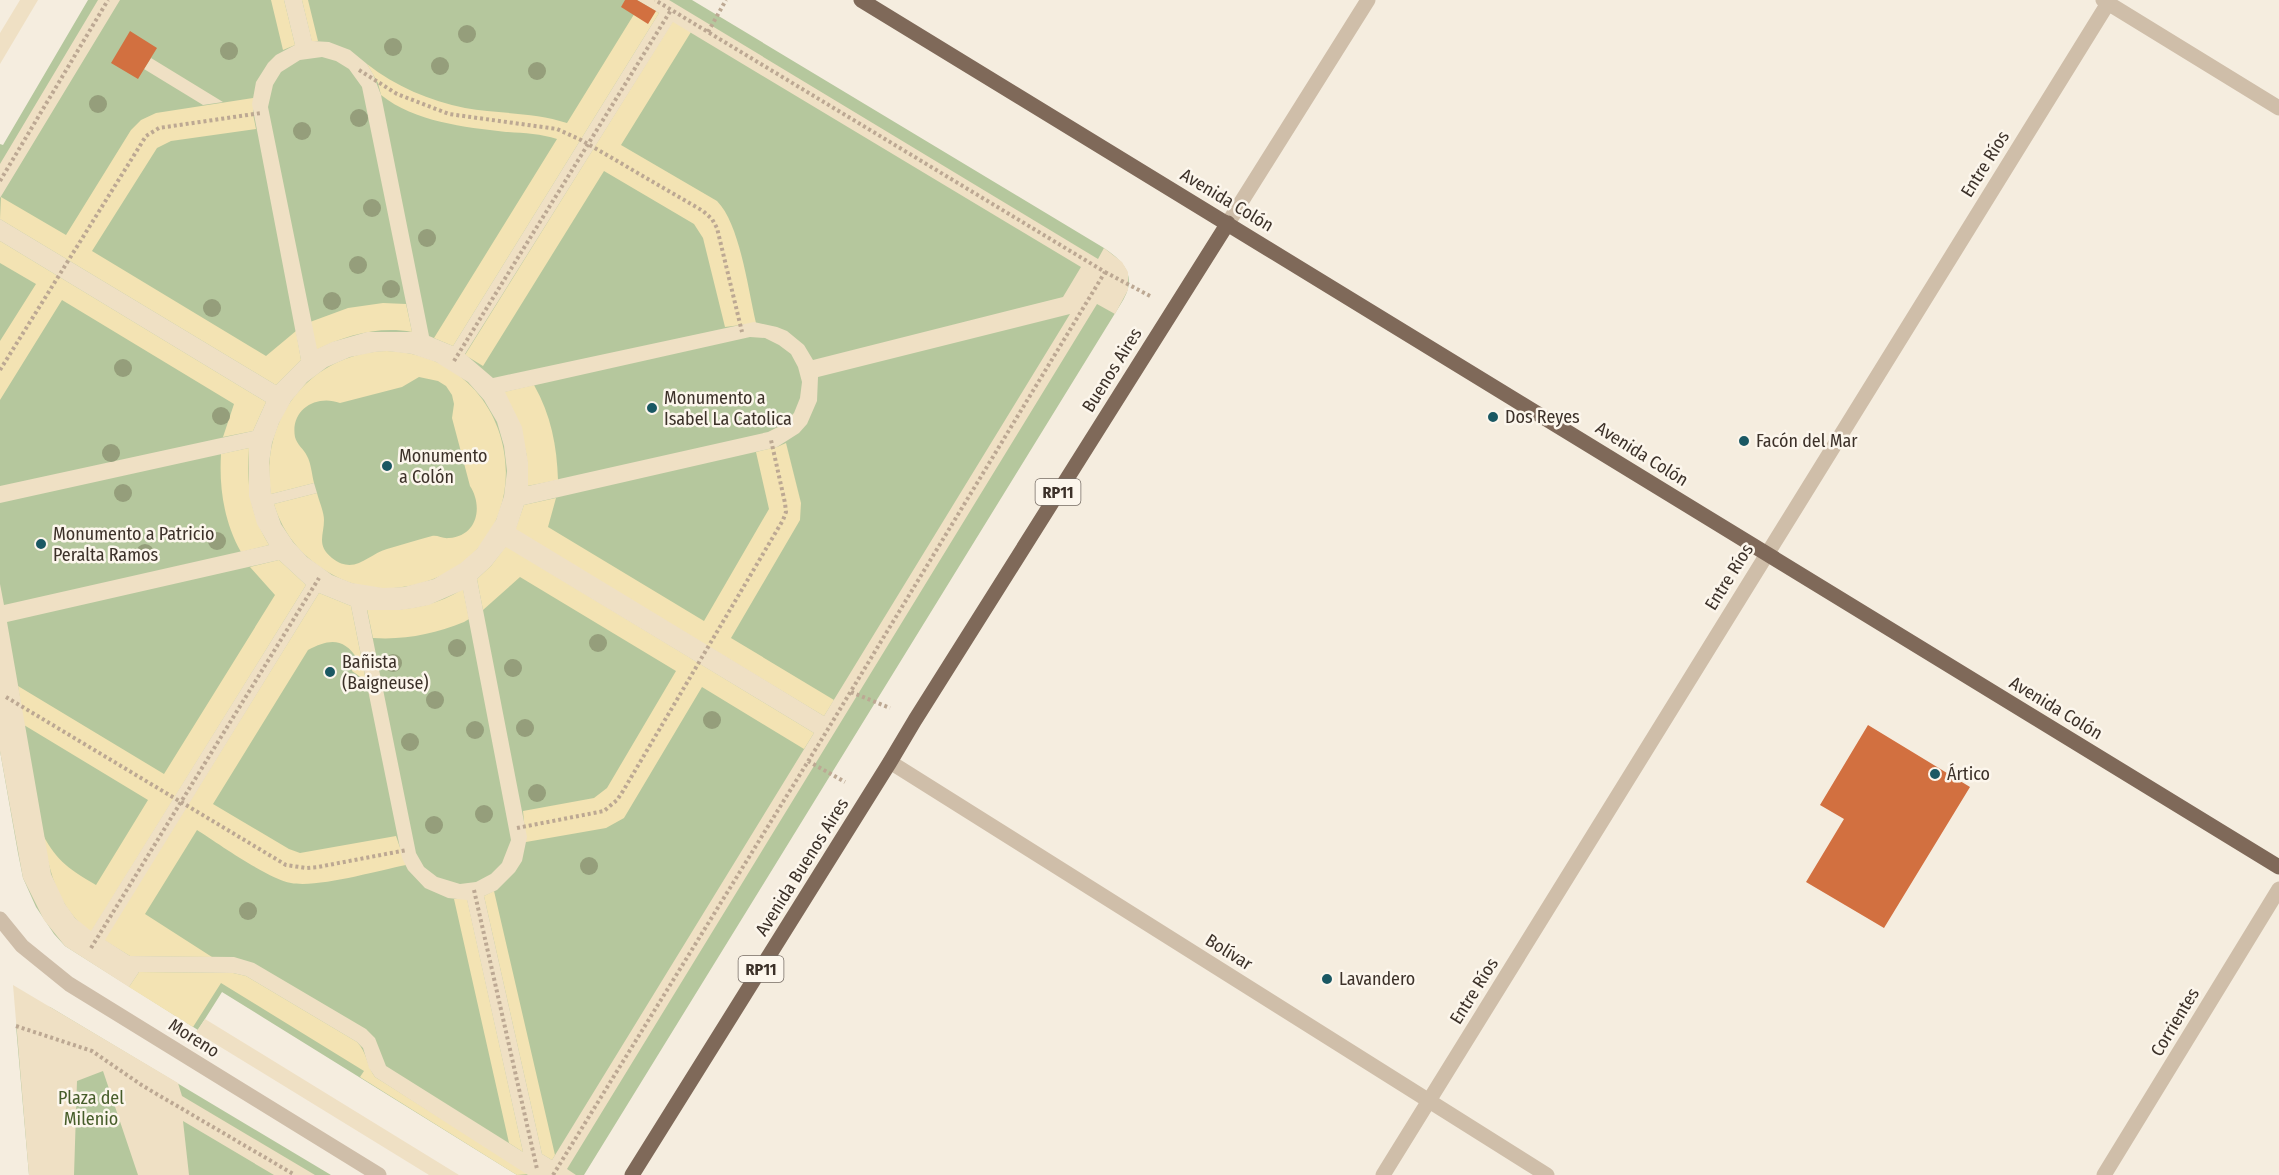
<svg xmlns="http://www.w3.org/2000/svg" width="2279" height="1175" viewBox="0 0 2279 1175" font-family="'Fira Sans Condensed',sans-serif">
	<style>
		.green { fill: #b5c79d }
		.sand { fill: #f3e3b3 }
		.plaza { fill: #efe0c4; fill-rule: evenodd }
		.building { fill: #d27040 }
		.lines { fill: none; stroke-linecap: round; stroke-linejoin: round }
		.path { stroke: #bca893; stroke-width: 4; stroke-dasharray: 3 3; stroke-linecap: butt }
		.minor { stroke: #cfbea9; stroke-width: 15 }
		.major { stroke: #7f6959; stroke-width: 15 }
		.tree { fill: #959e7b }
		.poi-dot { fill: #1a5863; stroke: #fcf6ec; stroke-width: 2 }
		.labels { text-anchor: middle; stroke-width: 5; stroke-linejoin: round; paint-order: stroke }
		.shield { fill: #fcf6ec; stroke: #766c64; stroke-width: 1.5 }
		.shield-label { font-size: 16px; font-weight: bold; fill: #3c3129 }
		.street-label { font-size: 18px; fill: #3c3129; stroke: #fcf6ec }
		.poi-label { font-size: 18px; fill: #3c3129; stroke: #fcf6ec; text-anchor: start }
		.park-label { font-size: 18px; fill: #465d2a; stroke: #fcf6ec }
	</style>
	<rect width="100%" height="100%" fill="#f5eddf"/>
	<path class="green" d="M88,0H692L1104,248C1126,263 1137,277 1122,302L584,1175H517L222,992L198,1030L65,946L54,934L36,907L23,878L18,853L0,751V144L3,145Z
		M22,1002L50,1007L331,1175H29L16,1026Z"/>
	<path class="sand" d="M271,0H284L295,45L283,50Z
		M302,0H308L318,41L312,42Z
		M641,3L659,13L453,346L434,338L557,139C541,134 523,133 506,132C464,127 415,122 381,95L378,83L367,64C395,86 430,101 465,108C498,114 534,112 567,123Z
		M673,21L691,32L621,145L717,201C740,224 748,290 756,323L725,327L703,238L694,224L604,171L483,366L465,355Z
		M253,98V114L256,129L171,141L157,148L92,251L266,356L296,331L301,360L276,385L0,219L1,197L66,235L131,130L141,120L156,113Z
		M0,241L266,402L253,431L223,437L234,404L62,300L0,400V341L36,284L0,263Z
		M383,303L406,304L412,332C379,326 346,335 316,350L310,322L348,308Z
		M387,351C527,356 551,549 418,584C395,590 369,590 346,581C311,566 285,541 274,504L317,493C319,501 324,512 324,520C324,535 316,545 332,558C355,576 368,554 387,549C402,545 416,540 432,536C438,535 443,539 449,538C478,536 483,506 470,486L452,418L454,404L452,395L446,386L438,381L419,377L402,387L340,403C317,394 290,409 295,437C297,445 304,449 307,456C311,463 312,475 314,483L271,494C259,419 310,353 387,351Z
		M534,385C551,415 557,446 558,480L527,486C532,451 517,423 504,392Z
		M786,443L801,503L800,520L731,638L834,700L824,716L515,530L524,505L556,498L548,527L704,621L769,509L756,452L777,447Z
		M249,448C247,486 249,512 269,545L241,552C224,522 219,488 221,454Z
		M506,546L814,733L804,749L702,687L624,818L606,828L526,842L523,811L594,798L607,788L676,671L520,577L483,610L477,579L491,566Z
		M279,560L306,585L91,932C59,910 49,872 43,835C57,862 71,870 96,885L148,800L24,725L18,686L164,774L275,595L250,567Z
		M463,589L469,619L464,622C434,634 406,640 373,638L367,609C401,612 433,608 463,589Z
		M319,593L351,606L366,681L352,671L353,664L358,660C344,637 329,639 308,650L213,804L289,849L300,853L396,836L406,865C376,871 318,888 291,883C268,879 219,844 197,830L145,914L212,957L130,956L104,940Z
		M494,891L555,1155L552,1160L542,1154L484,896Z
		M454,899H467L523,1152L509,1143Z
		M139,972L233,973L246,976L357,1042C367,1052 367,1067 375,1077L529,1174L517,1175L360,1077L364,1071L221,983L193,1027L129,987Z"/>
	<path class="plaza" d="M20,0H38L0,64V33Z
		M98,0H120L0,198V164Z
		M284,0H302L312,41L329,42L350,50L367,64L373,74L381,95L429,336L453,346L659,13L637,0H669L1098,259L1104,248L1122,262L1128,272V290L1115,314L1097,304L567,1169L576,1175H528L375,1077L369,1068L363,1048L357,1042L246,976L233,973L139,972L129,987L65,946L44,920L23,878L0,751V584L4,605L269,545L257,524L249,496V448L0,503V486L253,431L266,402L0,241V219L276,385L301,360L252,104L256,82L268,63L276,55L295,45ZM673,22L1081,267L1063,297L813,360L804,345L787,331L777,327L754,322L493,378L465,354ZM322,57L336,61L349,69L362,87L412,332H367L332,342L317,349L268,107L273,85L281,72L300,60ZM1070,314L824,716L516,529L524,505L777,447L799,433L807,424L817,401L818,377ZM750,337L765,338L779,345L791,354L798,367L802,382L800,398L794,413L782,425L768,432L528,486V462L522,427L505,392ZM387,351L412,354L436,362L468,382L484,400L497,422L504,446L507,471L504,496L496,520L477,549L461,563L434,579L404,587L383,588L352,583L332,575L307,557L293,542L281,524L274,504L317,493L314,483L271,494L269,463L272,443L279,423L291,401L307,382L327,367L350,357L375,352ZM506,547L814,733L552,1160L542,1154L484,896L497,890L515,872L522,861L527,837L477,579L491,566ZM279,560L306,585L91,931L75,918L65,904L51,874L7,622ZM463,590L511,840L502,863L491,874L476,882L460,884L437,877L424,867L416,853L367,610H400L414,608L429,605ZM319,593L351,606L402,858L408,870L425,888L448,898L467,900L523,1152L386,1066L375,1038L366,1029L254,963L234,957L130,956L105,940Z
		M151,58L223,102L203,105L144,69Z
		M13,985L178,1083L182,1096L315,1175H274L183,1121L189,1175H138L103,1071L77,1081L74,1175H29Z
		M205,1019L459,1175H429L196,1032Z"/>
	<path class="building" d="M625,0H637L656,11L648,24L621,7Z
		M130,31L157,48L138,79L111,63Z
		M1868,725L1970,787L1884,928L1806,882L1844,819L1820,805Z"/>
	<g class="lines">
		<path class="path" d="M708,32L726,0
			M359,70L397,94L449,114L557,129L581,140L703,211L712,219L717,228L742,332
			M0,181L108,0
			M1105,272L1150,296
			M454,361L671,10
			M0,370L146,136L159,128L261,113
			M851,692L890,708
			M6,697L286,865L306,868L318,867L407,850
			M808,761L845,782
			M517,828L604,811L617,800L623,791L783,520L786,512L785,503L771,440
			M474,890L537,1169
			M91,948L319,578
			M16,1026L92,1051L143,1086L295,1175
			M553,1175L828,729L1105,272L655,0"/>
		<path class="minor" d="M2103,0L2279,108
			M1228,223L1368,0
			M890,762L1547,1175
			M0,919L22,946L69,984L379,1175
			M1383,1175L2110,0
			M2104,1175L2279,889"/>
		<path class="major" d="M861,0L2279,867
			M632,1175L890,762L915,720L1228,223"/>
	</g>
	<g class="tree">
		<circle cx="467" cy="34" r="9"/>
		<circle cx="393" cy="47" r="9"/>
		<circle cx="229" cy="51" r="9"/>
		<circle cx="440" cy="66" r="9"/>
		<circle cx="537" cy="71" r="9"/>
		<circle cx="98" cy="104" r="9"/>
		<circle cx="359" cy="118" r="9"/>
		<circle cx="302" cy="131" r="9"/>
		<circle cx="372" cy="208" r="9"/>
		<circle cx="427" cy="238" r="9"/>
		<circle cx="358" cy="265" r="9"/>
		<circle cx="391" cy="289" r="9"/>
		<circle cx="332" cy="301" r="9"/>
		<circle cx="212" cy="308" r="9"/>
		<circle cx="123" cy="368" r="9"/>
		<circle cx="221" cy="416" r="9"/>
		<circle cx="111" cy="453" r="9"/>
		<circle cx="123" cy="493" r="9"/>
		<circle cx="217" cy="541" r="9"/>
		<circle cx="145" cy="553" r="9"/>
		<circle cx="598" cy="643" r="9"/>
		<circle cx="457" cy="648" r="9"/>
		<circle cx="393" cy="663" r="9"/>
		<circle cx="513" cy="668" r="9"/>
		<circle cx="435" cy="700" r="9"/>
		<circle cx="712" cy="720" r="9"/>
		<circle cx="525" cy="728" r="9"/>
		<circle cx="475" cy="730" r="9"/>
		<circle cx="410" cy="742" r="9"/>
		<circle cx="537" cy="793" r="9"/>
		<circle cx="484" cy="814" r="9"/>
		<circle cx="434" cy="825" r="9"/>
		<circle cx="589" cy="866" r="9"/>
		<circle cx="248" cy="911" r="9"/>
	</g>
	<g class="poi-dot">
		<circle cx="652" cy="408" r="6"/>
		<circle cx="1493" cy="417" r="6"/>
		<circle cx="1744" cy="441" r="6"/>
		<circle cx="387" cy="466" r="6"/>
		<circle cx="41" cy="544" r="6"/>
		<circle cx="330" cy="672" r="6"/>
		<circle cx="1935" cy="774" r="6"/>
		<circle cx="1327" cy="979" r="6"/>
	</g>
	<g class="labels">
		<g class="shield">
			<rect x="1035.5" y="479" width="45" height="26" rx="4.5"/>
			<rect x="738.5" y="956" width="45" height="26" rx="4.5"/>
		</g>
		<g class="shield-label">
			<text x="1058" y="498">RP11</text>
			<text x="761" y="975">RP11</text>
		</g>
		<g class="street-label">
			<text transform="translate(1985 164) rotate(-58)" y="6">Entre Ríos</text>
			<text transform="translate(1227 200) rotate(31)" y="6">Avenida Colón</text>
			<text transform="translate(1112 370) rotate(-58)" y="6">Buenos Aires</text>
			<text transform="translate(1642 454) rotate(32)" y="6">Avenida Colón</text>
			<text transform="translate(1729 577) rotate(-58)" y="6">Entre Ríos</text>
			<text transform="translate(2056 708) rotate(31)" y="6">Avenida Colón</text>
			<text transform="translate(802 867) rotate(-58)" y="6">Avenida Buenos Aires</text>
			<text transform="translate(1229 952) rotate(32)" y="6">Bolívar</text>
			<text transform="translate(1474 991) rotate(-58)" y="6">Entre Ríos</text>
			<text transform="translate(2175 1022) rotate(-59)" y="6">Corrientes</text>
			<text transform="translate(194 1038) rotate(32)" y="6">Moreno</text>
		</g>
		<g class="poi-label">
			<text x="664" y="404">Monumento a<tspan x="664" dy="21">Isabel La Catolica</tspan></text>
			<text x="1505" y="423">Dos Reyes</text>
			<text x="1756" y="447">Facón del Mar</text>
			<text x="399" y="462">Monumento<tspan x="399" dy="21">a Colón</tspan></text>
			<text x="53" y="540">Monumento a Patricio<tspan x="53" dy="21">Peralta Ramos</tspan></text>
			<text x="342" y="668">Bañista<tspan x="342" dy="21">(Baigneuse)</tspan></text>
			<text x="1947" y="780">Ártico</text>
			<text x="1339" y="985">Lavandero</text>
		</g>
		<g class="park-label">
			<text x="91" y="1104">Plaza del<tspan x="91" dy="21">Milenio</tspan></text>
		</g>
	</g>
</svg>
